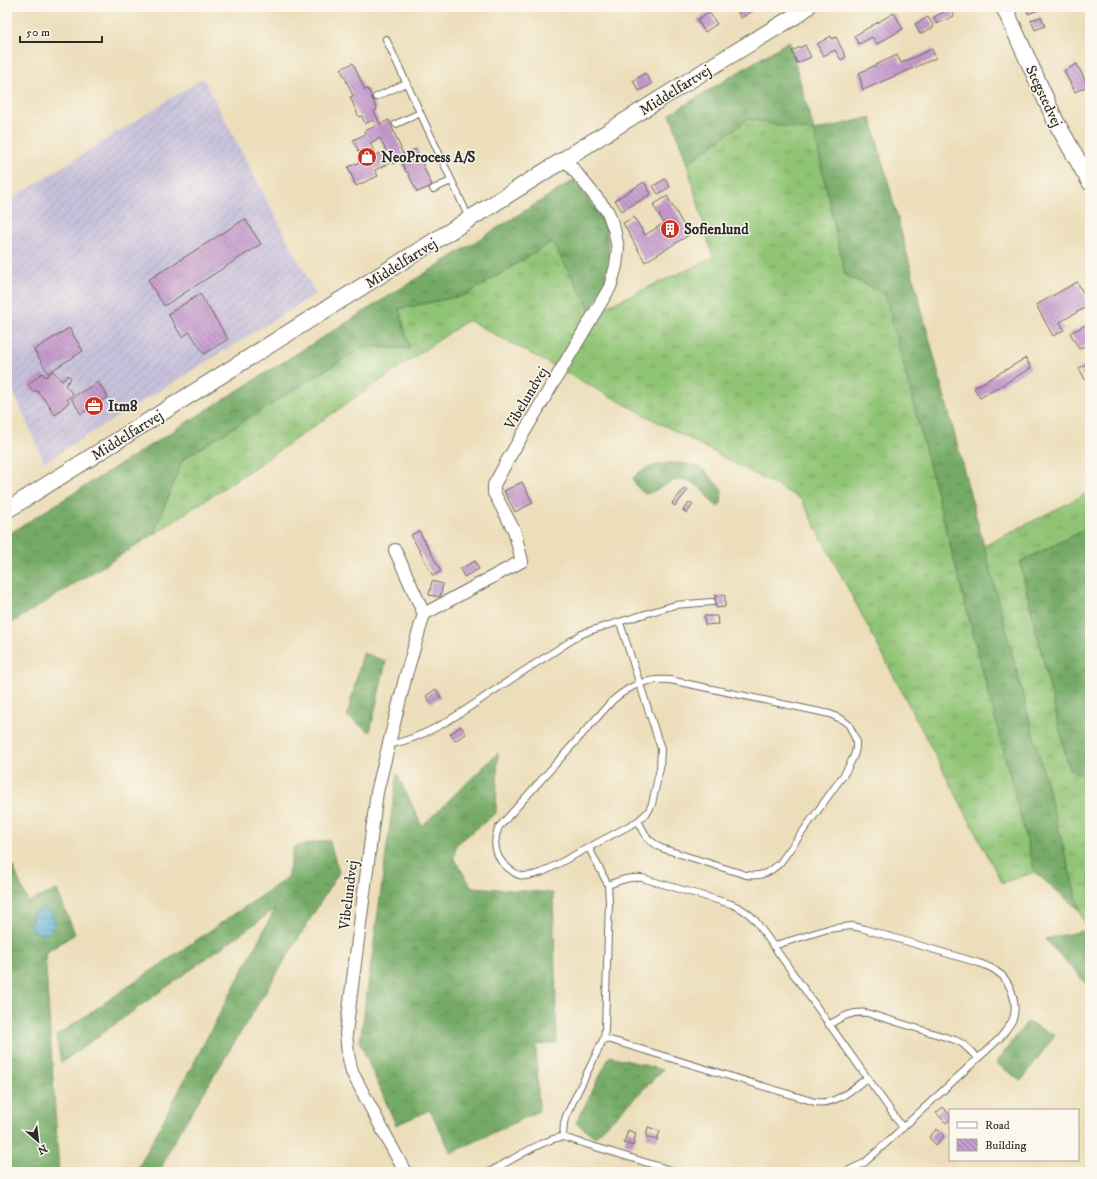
<svg xmlns="http://www.w3.org/2000/svg" width="1097" height="1179" viewBox="0 0 1097 1179" font-family="'IM FELL DW Pica',serif">
	<style>
		.industrial { fill: url(#industrial-furrows) }
		.grass { fill: url(#grass-tufts); stroke: #5e7850 }
		.forest { fill: url(#forest-crowns); stroke: #506a48 }
		.water { fill: url(#water-rules); stroke: #446e82 }
		.building { fill: url(#building-back-hatch); fill-rule: evenodd }
		.lines { fill: none; stroke-linecap: round; stroke-linejoin: round }
		.lane-casing { stroke: #6f6a5d; stroke-width: 8 }
		.street-casing { stroke: #6f6a5d; stroke-width: 14 }
		.secondary-casing { stroke: #6f6a5d; stroke-width: 18 }
		.lane { stroke: #fff; stroke-width: 6 }
		.street { stroke: #fff; stroke-width: 12 }
		.secondary { stroke: #fff; stroke-width: 16 }
		.labels { text-anchor: middle; stroke-width: 3; stroke-linejoin: round; paint-order: stroke }
		.street-label { font-size: 15px; fill: #2b2b2b; stroke: #fbf7ec }
		.poi-label { font-size: 15px; font-weight: bold; fill: #2b2b2b; stroke: #fbf7ec; text-anchor: start }
	</style>
	<defs>
		<pattern id="industrial-furrows" width="10" height="10" patternUnits="userSpaceOnUse"><rect width="10" height="10" fill="#c6c0da"/><path d="M-1 1l2-2M0 10L10 0M9 11l2-2" fill="none" stroke="#aaa5bb"/></pattern>
		<pattern id="grass-tufts" width="24" height="20" patternUnits="userSpaceOnUse"><rect width="24" height="20" fill="#90c475"/><path d="M3 7l-1-3M5 7V3M7 7l1-3M15 17l-1-3M17 17v-4M19 17l1-3" fill="none" stroke="#769f60"/></pattern>
		<pattern id="forest-crowns" width="20" height="18" patternUnits="userSpaceOnUse"><rect width="20" height="18" fill="#74aa66"/><path d="M2 6a3 3 0 1 1 6 0M12 15a3 3 0 1 1 6 0" fill="none" stroke="#5f8b54"/></pattern>
		<pattern id="water-rules" width="6" height="5" patternUnits="userSpaceOnUse"><rect width="6" height="5" fill="#5eb2da"/><path d="M0 2.5h6" fill="none" stroke="#4e91b1"/></pattern>
		<pattern id="building-back-hatch" width="6" height="6" patternUnits="userSpaceOnUse"><rect width="6" height="6" fill="#c59acd"/><path d="M-1 5l2 2M0 0l6 6M5-1l2 2" fill="none" stroke="#a07ea7"/></pattern>
	</defs>
	<rect width="100%" height="100%" fill="#fbf7ec"/>
	<filter id="ink" filterUnits="userSpaceOnUse"><feTurbulence type="fractalNoise" baseFrequency=".025" numOctaves="2"/><feDisplacementMap in="SourceGraphic" scale="8" xChannelSelector="R" yChannelSelector="G"/><feConvolveMatrix kernelMatrix="1 2 1 2 8 2 1 2 1" color-interpolation-filters="sRGB"/></filter>
	<filter id="wash" filterUnits="userSpaceOnUse"><feTurbulence type="fractalNoise" baseFrequency=".012" numOctaves="4" result="noise"/><feDisplacementMap in="SourceGraphic" scale="16" xChannelSelector="R" yChannelSelector="G"/><feGaussianBlur stdDeviation="0.9" result="paint"/><feColorMatrix in="noise" values="0 0 0 0 0 0 0 0 0 0 0 0 0 0 0 0 0 1.4 0 .05"/><feComposite in="paint" operator="in"/></filter>
	<g filter="url(#wash)">
		<rect width="100%" height="100%" fill="#ecdeba"/>
		<path class="industrial" d="M203,78L316,294L44,462L7,377V202Z"/>
		<path class="grass" d="M748,119L814,131L845,275L885,294L1035,872L1002,883L801,499L468,320L255,467L153,535L183,459L364,346L410,349L399,309L466,295L553,241L590,309L603,308L713,258L687,164Z
			M1090,492V527L1020,562L1069,769L1090,779V934L1087,930L1080,911L984,546Z"/>
		<path class="forest" d="M789,41L814,131L871,117L1080,911L1035,872L885,294L845,275L814,132L748,119L687,164L670,114Z
			M574,180L605,221L609,254L605,286L590,309L552,242L466,295L399,309L410,349L364,346L183,459L153,535L7,626V535Z
			M670,463C681,464 693,463 702,469C708,472 715,484 722,489L721,504L718,507C712,503 709,497 704,491C698,485 684,476 676,480C665,484 656,492 645,494C639,490 635,485 633,478C640,468 659,464 670,463Z
			M1090,527V779L1069,769L1020,562Z
			M363,653L386,661L370,732L347,716Z
			M498,753L496,813L456,845L454,859L472,887L553,893L557,1043L536,1045L539,1111L451,1153L430,1110L396,1125L360,1043L397,774L422,826Z
			M329,840L339,872L171,1146L160,1172H136L275,909L61,1063L56,1036L287,878L294,847Z
			M7,852L28,902L57,890L75,934L45,953L59,1172H7Z
			M1087,930L1090,934V988L1045,939Z
			M1027,1022L1055,1035L1021,1081L996,1063Z
			M610,1056L663,1070L595,1137L576,1123Z"/>
		<path class="water" d="M42,908L50,912L55,922L52,928L46,935L37,933L29,926L34,914Z"/>
		<g id="blocks">
			<path class="building" d="M735,7H752L754,10L741,18Z
				M1026,7H1046L1028,14Z
				M951,8L954,16L937,24L934,17Z
				M709,12L717,24L705,32L697,20Z
				M894,13L903,29L877,44L872,37L859,44L854,36Z
				M928,17L934,27L920,34L915,24Z
				M1041,17L1045,26L1035,30L1031,20Z
				M831,36L832,39L836,37L846,57L841,60L835,50L823,56L817,44Z
				M805,45L811,57L797,63L792,51Z
				M932,49L936,58L863,90L859,73L897,55L901,63Z
				M353,63L365,90L368,89L377,110L374,111L380,124L389,120L403,154L416,149L432,186L417,192L407,171L406,172L401,160L393,164L392,162L375,170L378,176L356,186L348,167L363,161L353,140L366,134L364,131L376,126L373,120L365,124L362,116L359,117L350,97L353,96L341,69ZM380,138L386,151L376,155L370,143Z
				M1077,64L1088,86L1075,92L1064,71Z
				M645,73L652,84L639,91L633,81Z
				M665,179L670,187L658,194L653,186Z
				M644,182L651,194L622,211L615,200Z
				M667,196L689,235L645,262L623,223L634,217L645,235L664,223L653,205Z
				M245,219L261,244L164,306L148,280Z
				M1077,282L1090,305L1060,322L1064,330L1053,336L1036,305Z
				M200,294L228,339L204,354L190,332L182,337L168,314Z
				M1090,323V343L1079,349L1070,333Z
				M69,328L83,351L48,373L34,350Z
				M1026,358L1031,368L980,398L974,388Z
				M1087,364L1090,370V393L1086,386L1088,385L1079,368Z
				M53,371L62,381L68,375L71,379L65,385L73,394L67,399L69,402L55,415L49,408L51,407L36,390L34,392L28,385L42,373L46,377Z
				M98,382L108,397L81,414L71,398Z
				M522,482L533,503L515,512L504,491Z
				M685,488L688,490L675,506L672,503Z
				M690,502L693,504L687,513L683,510Z
				M419,531L441,571L433,576L411,535Z
				M475,561L479,569L464,577L460,569Z
				M432,581L443,584L440,597L429,595Z
				M725,595V607L716,608L715,596Z
				M704,616H717L718,624L705,625Z
				M436,689L441,697L431,703L426,696Z
				M461,726L466,734L455,741L450,734Z
				M943,1107L950,1115V1119L946,1123L936,1113Z
				M648,1127L660,1131L657,1140L646,1137Z
				M937,1129L944,1136L936,1145L929,1137Z
				M628,1130L636,1133L633,1146L624,1143Z"/>
		</g>
	</g>
	<g filter="url(#ink)">
		<use href="#blocks" fill-opacity="0" stroke="#6f6a5d" stroke-width="1"/>
		<g class="lines">
			<defs>
				<path id="lane" d="M386,39L469,218
					M376,97L406,83
					M396,124L420,113
					M433,189L451,181
					M619,622L621,626L661,749L660,768L652,804L648,812L638,821L543,872C537,874 531,876 524,876C518,876 513,872 508,868C495,858 492,842 499,827L612,701C630,685 647,678 670,680L830,714L843,720L849,725L856,740V748L854,756L845,773L780,863C769,873 761,877 746,875L661,848L648,839L638,821
					M388,745C430,737 463,711 498,688C525,670 552,653 580,635L589,631L675,605L712,602
					M608,885C620,880 629,877 642,878L731,904C741,908 748,912 755,920L903,1128
					M773,946L828,929L852,926L861,928L979,963C984,965 991,967 996,971C1011,980 1018,1003 1013,1019C1010,1026 1004,1032 1000,1038L871,1157L864,1163L845,1172
					M829,1025C841,1017 852,1011 867,1013L955,1040L963,1044L978,1058
					M604,1038L815,1102C836,1105 851,1090 867,1078
					M563,1137L564,1123L566,1116L604,1038L605,1029L609,902L608,885L589,848
					M489,1172C507,1163 545,1138 563,1137L677,1172"/>
				<path id="street" d="M395,550L424,614L406,675L377,792L346,1033L348,1054L352,1072L405,1172
					M424,614L522,561L514,530L494,493V485L507,461L610,287L616,266L618,248L614,229L608,212L565,159"/>
				<path id="secondary" d="M1004,7L1056,122L1090,182
					M7,510L711,67L795,16L807,7"/>
			</defs>
			<use href="#lane" class="lane-casing"/>
			<use href="#street" class="street-casing"/>
			<use href="#secondary" class="secondary-casing"/>
			<use href="#lane" class="lane"/>
			<use href="#street" class="street"/>
			<use href="#secondary" class="secondary"/>
		</g>
	</g>
	<defs>
		<symbol id="shop-disc" viewBox="-11 -11 22 22"><circle r="9.5" fill="#c8321e" stroke="#fbf7ec"/><path d="M-5-2.5h2.3a2.7 3.5 0 0 1 5.4 0H5L5.5 6h-11ZM-1.5-2.5h3a1.5 2.3 0 0 0-3 0Z" fill="#fff"/></symbol>
		<symbol id="building-disc" viewBox="-11 -11 22 22"><circle r="9.5" fill="#c8321e" stroke="#fbf7ec"/><path d="M-4-6H4V6H1V3H-1V6H-4ZM-2.5-4.3h1.7v1.8h-1.7ZM.8-4.3h1.7v1.8H.8ZM-2.5-1h1.7V.8h-1.7ZM.8-1h1.7V.8H.8Z" fill="#fff"/></symbol>
		<symbol id="office-disc" viewBox="-11 -11 22 22"><circle r="9.5" fill="#c8321e" stroke="#fbf7ec"/><path d="M-6-3h4V-5.5h4V-3h4V5H-6ZM-1-4.5V-3h2v-1.5ZM-6 0V1H6V0Z" fill="#fff"/></symbol>
	</defs>
	<g fill-rule="evenodd">
		<use href="#shop-disc" x="356" y="146" width="22" height="22"/>
		<use href="#building-disc" x="659" y="218" width="22" height="22"/>
		<use href="#office-disc" x="83" y="395" width="22" height="22"/>
	</g>
	<g class="labels">
		<g class="street-label">
			<text transform="translate(675 90) rotate(-32)" y="5">Middelfartvej</text>
			<text transform="translate(1044 96) rotate(65)" y="5">Stegstedvej</text>
			<text transform="translate(401 263) rotate(-32)" y="5">Middelfartvej</text>
			<text transform="translate(526 398) rotate(-59)" y="5">Vibelundvej</text>
			<text transform="translate(127 435) rotate(-32)" y="5">Middelfartvej</text>
			<text transform="translate(348 895) rotate(-83)" y="5">Vibelundvej</text>
		</g>
		<g class="poi-label">
			<text x="381" y="162">NeoProcess A/S</text>
			<text x="684" y="234">Sofienlund</text>
			<text x="108" y="411">Itm8</text>
		</g>
	</g>
	<rect width="1097" height="1179" fill="none" stroke="#fbf7ec" stroke-width="24"/>
	<rect x="949" y="1109" width="130" height="52" fill="#fbf7ec" stroke="#a8a59f"/>
	<rect x="957" y="1122" width="20" height="6" fill="#ffffff" stroke="#a8a59f"/>
	<text x="985" y="1129" font-size="12" fill="#2b2b2b">Road</text>
	<rect x="957" y="1139" width="20" height="12" fill="url(#building-back-hatch)" stroke="#a8a59f"/>
	<text x="985" y="1149" font-size="12" fill="#2b2b2b">Building</text>
	<g transform="translate(38 1141) rotate(152)" stroke="#fbf7ec" stroke-width="3" paint-order="stroke">
	<path d="M0-3L7 15L0 10L-7 15Z" fill="#2b2b2b"/>
	<text y="-6" font-size="11" font-weight="bold" text-anchor="middle" fill="#2b2b2b">N</text>
	</g>
	<path d="M20 36v6h82v-6" fill="none" stroke="#2b2b2b" stroke-width="2"/>
	<text x="26" y="36" font-size="12" fill="#2b2b2b" stroke="#fbf7ec" stroke-width="3" paint-order="stroke">50 m</text>
</svg>
